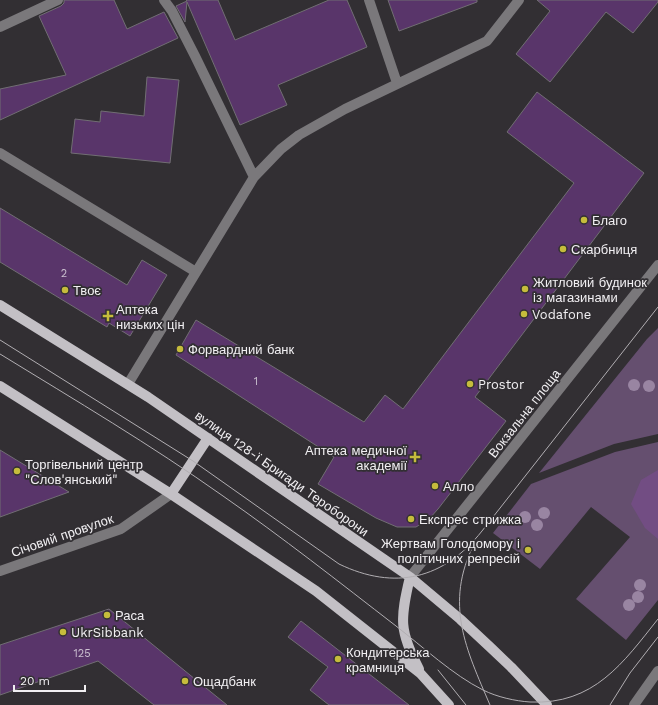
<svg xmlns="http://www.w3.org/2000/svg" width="658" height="705" viewBox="0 0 658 705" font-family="'Work Sans',sans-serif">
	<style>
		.green { fill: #654f6f }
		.forest { fill: #724d83 }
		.building { fill: #59356a; stroke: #716e73 }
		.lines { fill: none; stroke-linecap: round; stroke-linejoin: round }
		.minor { stroke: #7a787b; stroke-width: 10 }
		.major { stroke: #c3c0c5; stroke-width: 10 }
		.tram { stroke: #b1aeb2; stroke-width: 1 }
		.tree { fill: #9985a2 }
		.poi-dot { fill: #c6bc3c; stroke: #322f33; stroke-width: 1.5 }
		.labels { text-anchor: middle; stroke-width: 3.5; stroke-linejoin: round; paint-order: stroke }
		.number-label { font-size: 11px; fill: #cbc0d0 }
		.poi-label { font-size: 13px; fill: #f1eff2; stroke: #322f33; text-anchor: start }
		.street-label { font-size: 13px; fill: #f1eff2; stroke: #322f33 }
	</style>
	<rect width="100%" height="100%" fill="#322f33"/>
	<path class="green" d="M658,328V434L614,444L539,473L647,339Z
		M658,442V600L626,640L576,599L630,537L591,507L540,569L493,533L531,484L615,452Z"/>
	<path class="forest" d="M658,470V539L645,528L631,504L641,480Z"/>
	<path class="building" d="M64,0H114L127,29L164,12L178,38L0,120V89L66,75L39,16L61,6L64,3Z
		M186,0H218L235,40L329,0H347L367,47L278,85L287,105L240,125L187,2L185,22L176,6L187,1Z
		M388,0H477V2L399,31Z
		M537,0H658V2L633,33L606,12L550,82L516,54L550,11Z
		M147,77L179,80L170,163L71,153L75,119L100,122L101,111L144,116Z
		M537,92L644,173L475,397L506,421L438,509L429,519L416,527H397L376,518L318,484L334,457L176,355L196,320L364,422L385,395L403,409L574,183L507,132Z
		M0,208L127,285L142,260L167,275L130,336L109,323L107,327L0,262Z
		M0,450L69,492L0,517Z
		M109,609L190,675L227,705H154L98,661L0,695V645Z
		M301,621L409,705H329L310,690L328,667L288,637Z"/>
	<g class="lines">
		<path class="minor" d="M164,0L172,11L195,56L254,177
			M369,0L397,83
			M0,27L58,0
			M0,153L196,272
			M128,384L254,177L281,149L299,135L345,109L487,41L519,0
			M0,571L121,529L171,494
			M410,577L658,265
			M634,705L658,671"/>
		<path class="major" d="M0,305L148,397L410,577L460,619L490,647L511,667L547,705
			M0,386L171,494L316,591L420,673L449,705
			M171,494L208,438
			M410,577C400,619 399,631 419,669"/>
		<path class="tram" d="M0,340L193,461L339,564C395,591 444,579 482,531L658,307
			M0,354C75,400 151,445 223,496C282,537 339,582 396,626C423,647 453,675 483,690C497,697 515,701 530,702C594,705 623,663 658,619
			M474,544C444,604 466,649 490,705
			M438,670L466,705
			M610,705L630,673L658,637"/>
	</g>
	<g class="tree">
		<circle cx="634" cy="385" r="6"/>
		<circle cx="649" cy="386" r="6"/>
		<circle cx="544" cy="513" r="6"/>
		<circle cx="525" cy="517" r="6"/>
		<circle cx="537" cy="525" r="6"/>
		<circle cx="640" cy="585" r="6"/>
		<circle cx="638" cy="597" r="6"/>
		<circle cx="629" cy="605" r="6"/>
	</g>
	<g class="poi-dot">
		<circle cx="584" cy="220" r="4"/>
		<circle cx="563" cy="249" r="4"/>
		<circle cx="525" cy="289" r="4"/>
		<circle cx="65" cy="290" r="4"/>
		<circle cx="524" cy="314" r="4"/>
		<path d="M106 310h4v4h4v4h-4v4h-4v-4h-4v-4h4z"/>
		<circle cx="180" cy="349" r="4"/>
		<circle cx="470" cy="384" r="4"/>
		<path d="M413 451h4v4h4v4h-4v4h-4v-4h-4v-4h4z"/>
		<circle cx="17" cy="471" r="4"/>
		<circle cx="435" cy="486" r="4"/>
		<circle cx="411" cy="519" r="4"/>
		<circle cx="528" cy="550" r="4"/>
		<circle cx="107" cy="615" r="4"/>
		<circle cx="63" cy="632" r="4"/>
		<circle cx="338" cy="659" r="4"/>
		<circle cx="185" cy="681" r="4"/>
	</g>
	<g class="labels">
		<g class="number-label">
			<text x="64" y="277">2</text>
			<text x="256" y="385">1</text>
			<text x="82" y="657">125</text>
		</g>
		<g class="poi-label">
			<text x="592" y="225">Благо</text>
			<text x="571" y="254">Скарбниця</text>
			<text x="533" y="287">Житловий будинок<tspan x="533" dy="15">із магазинами</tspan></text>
			<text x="73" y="295">Твоє</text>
			<text x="116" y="314">Аптека<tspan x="116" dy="15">низьких цін</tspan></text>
			<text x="532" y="319">Vodafone</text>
			<text x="188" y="354">Форвардний банк</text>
			<text x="478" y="389">Prostor</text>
			<text x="407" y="455" text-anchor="end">Аптека медичної<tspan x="407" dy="15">академії</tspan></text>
			<text x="25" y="469">Торгівельний центр<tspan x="25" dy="15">"Слов'янський"</tspan></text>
			<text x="443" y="491">Алло</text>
			<text x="419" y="524">Експрес стрижка</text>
			<text x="520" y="548" text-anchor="end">Жертвам Голодомору і<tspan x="520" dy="15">політичних репресій</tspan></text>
			<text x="115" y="620">Раса</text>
			<text x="71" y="637">UkrSibbank</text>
			<text x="346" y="657">Кондитерська<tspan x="346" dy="15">крамниця</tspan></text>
			<text x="193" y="686">Ощадбанк</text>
		</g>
		<g class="street-label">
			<text transform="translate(524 413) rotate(-52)" y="5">Вокзальна площа</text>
			<text transform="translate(282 473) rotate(35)" y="5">вулиця 128-ї Бригади Тероборони</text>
			<text transform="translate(62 535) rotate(-19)" y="5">Січовий провулок</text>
		</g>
	</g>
	<path d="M14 685v6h71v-6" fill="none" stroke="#f1eff2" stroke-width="2"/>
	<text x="20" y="685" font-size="12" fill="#f1eff2" stroke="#322f33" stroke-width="3" paint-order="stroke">20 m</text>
</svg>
